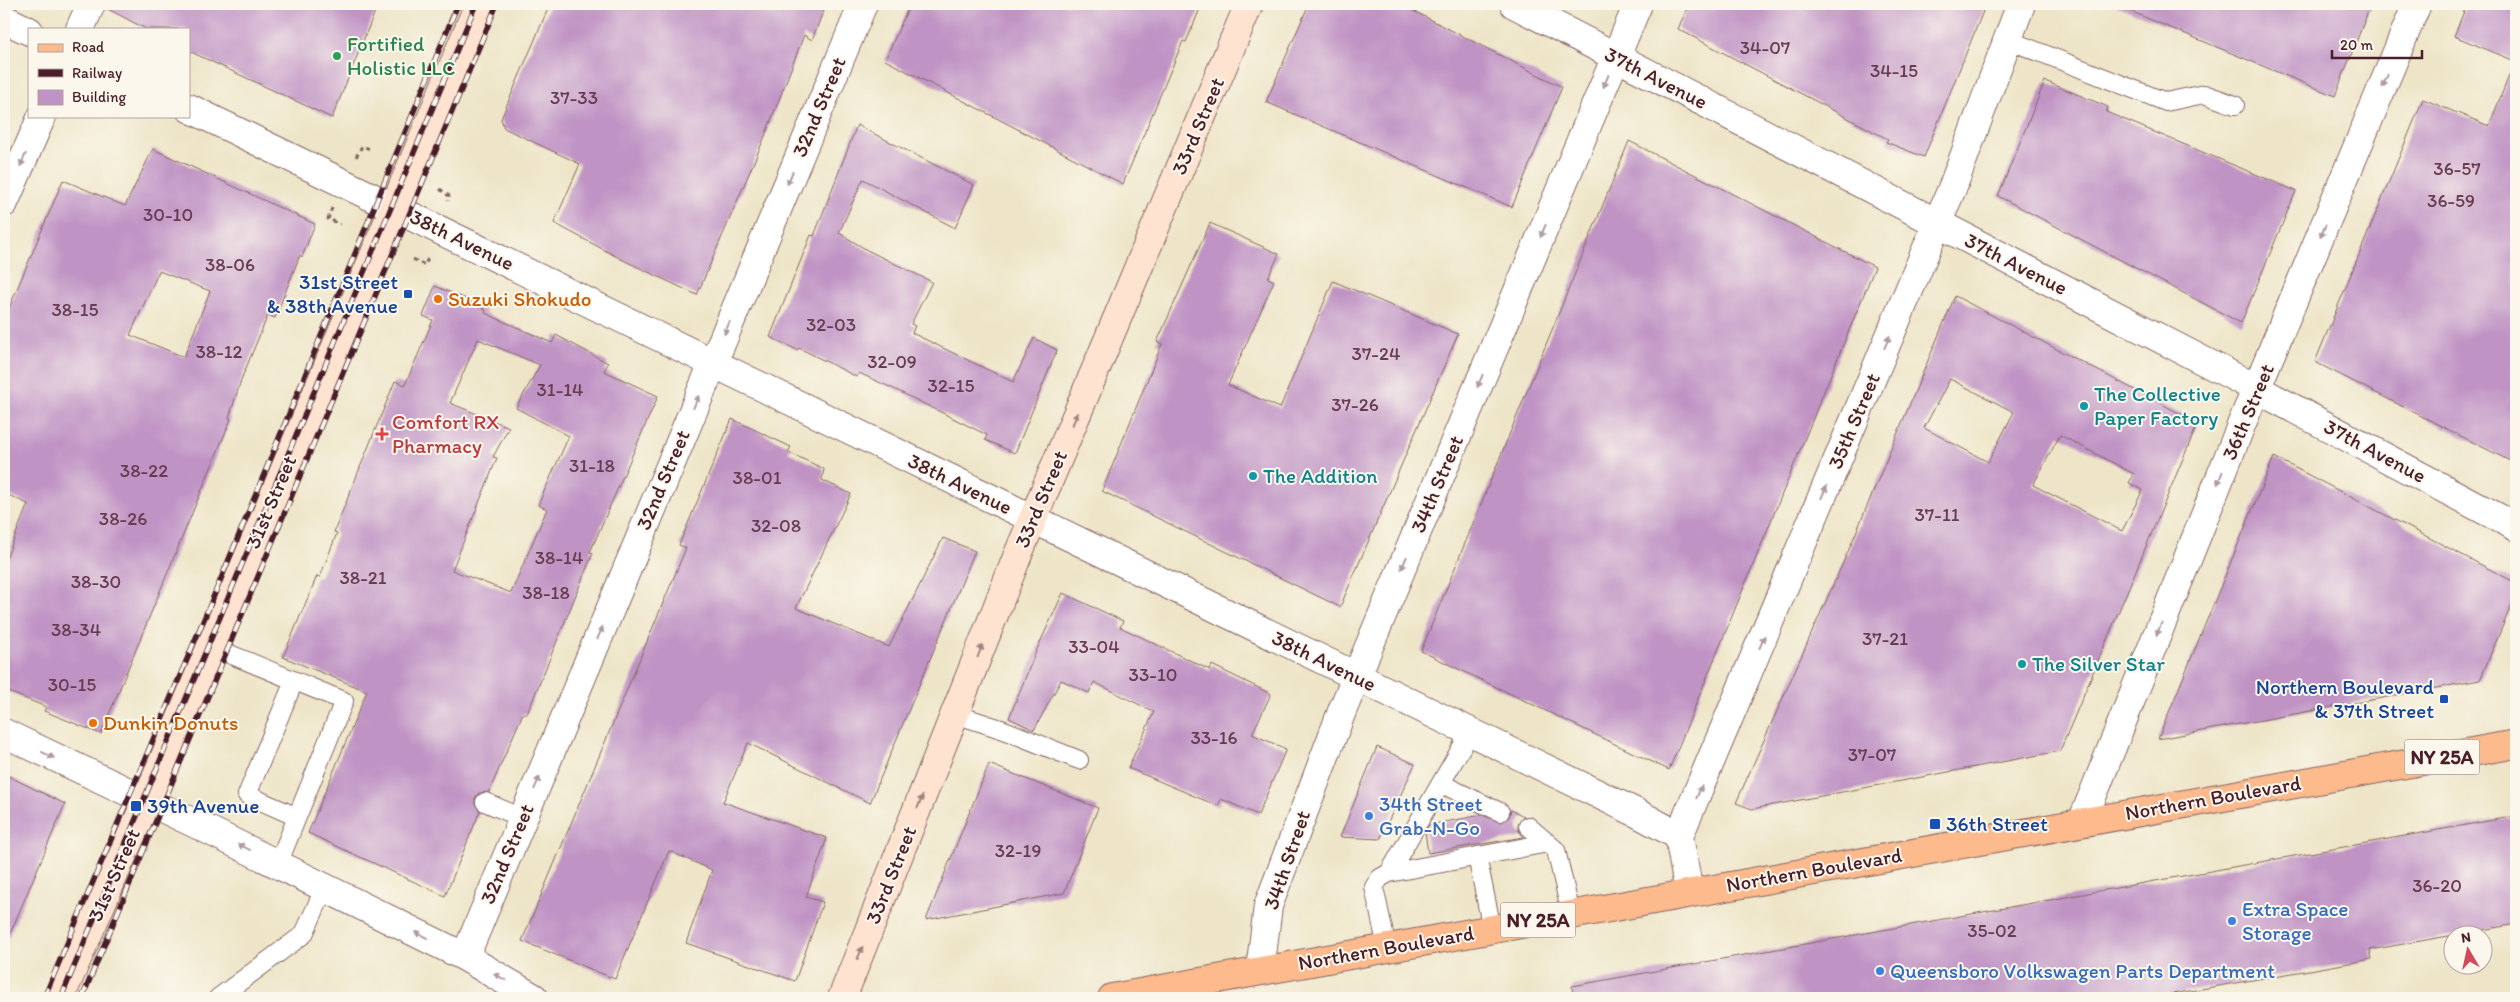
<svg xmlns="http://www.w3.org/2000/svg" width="2520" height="1002" viewBox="0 0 2520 1002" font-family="Itim,sans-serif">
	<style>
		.building { fill: #bf93c4; fill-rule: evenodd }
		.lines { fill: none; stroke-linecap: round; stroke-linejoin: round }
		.service-casing { stroke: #836462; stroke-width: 20 }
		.minor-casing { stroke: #836462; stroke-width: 30 }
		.secondary-casing { stroke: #836462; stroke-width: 30 }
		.primary-casing { stroke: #836462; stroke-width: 30 }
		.path { stroke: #836462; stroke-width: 3; stroke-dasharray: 4 4; stroke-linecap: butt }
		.service { stroke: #fff; stroke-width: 18 }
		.minor { stroke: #fff; stroke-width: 28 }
		.secondary { stroke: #fee3d1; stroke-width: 28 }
		.primary { stroke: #fcba8d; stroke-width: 28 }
		.rail-casing { stroke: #4a1f2b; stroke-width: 5.5 }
		.rail { stroke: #fbf7ec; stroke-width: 4; stroke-dasharray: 11; stroke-linecap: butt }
		.oneway { fill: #ae9aa0 }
		.oneway2 { fill: #a4817e }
		.leisure-dot { fill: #2e9e5b; stroke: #fbf7ec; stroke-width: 2 }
		.transit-dot { fill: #1a4fb4; stroke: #fbf7ec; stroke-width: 2 }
		.food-dot { fill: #e8710a; stroke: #fbf7ec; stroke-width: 2 }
		.culture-dot { fill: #0f9aa8; stroke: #fbf7ec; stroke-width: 2 }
		.health-dot { fill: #e0444e; stroke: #fbf7ec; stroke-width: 2 }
		.shop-dot { fill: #3f7fe0; stroke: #fbf7ec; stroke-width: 2 }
		.labels { text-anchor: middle; stroke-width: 4; stroke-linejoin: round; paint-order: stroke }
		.number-label { font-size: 19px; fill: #673c51 }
		.shield { fill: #fbf7ec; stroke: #7f6065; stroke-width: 1 }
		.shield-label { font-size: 20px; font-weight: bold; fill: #4a1f2b }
		.leisure-label { font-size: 21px; fill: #27864d; stroke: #fbf7ec; text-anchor: start }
		.street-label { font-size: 21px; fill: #4a1f2b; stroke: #fbf7ec }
		.transit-label { font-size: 21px; fill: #164399; stroke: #fbf7ec; text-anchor: end }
		.food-label { font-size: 21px; fill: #c56008; stroke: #fbf7ec; text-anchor: start }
		.culture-label { font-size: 21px; fill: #0d838f; stroke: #fbf7ec; text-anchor: start }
		.health-label { font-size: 21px; fill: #be3a42; stroke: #fbf7ec; text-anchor: start }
		.shop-label { font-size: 21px; fill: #366cbe; stroke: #fbf7ec; text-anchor: start }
	</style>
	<rect width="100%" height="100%" fill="#fbf7ec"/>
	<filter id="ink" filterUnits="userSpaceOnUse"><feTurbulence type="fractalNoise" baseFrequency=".02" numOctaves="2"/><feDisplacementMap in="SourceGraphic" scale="10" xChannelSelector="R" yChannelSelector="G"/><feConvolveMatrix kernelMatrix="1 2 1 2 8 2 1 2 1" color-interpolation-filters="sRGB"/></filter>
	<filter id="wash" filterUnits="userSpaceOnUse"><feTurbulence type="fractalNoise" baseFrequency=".0096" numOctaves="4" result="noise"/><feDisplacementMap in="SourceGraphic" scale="20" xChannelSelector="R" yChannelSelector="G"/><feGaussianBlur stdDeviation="1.12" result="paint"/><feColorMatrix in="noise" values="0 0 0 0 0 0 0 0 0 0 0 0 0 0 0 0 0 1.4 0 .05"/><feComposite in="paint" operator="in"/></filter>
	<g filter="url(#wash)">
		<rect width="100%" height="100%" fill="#eee5c8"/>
		<g id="blocks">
			<path class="building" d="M106,4H378L332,118L189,51V29H146L106,8Z
				M550,4H826L812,40L804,35L765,136L697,295L621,259L554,223L580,164L504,128L501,119Z
				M910,4H1202L1186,42L1183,41L1123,184L885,60Z
				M1309,4H1400L1562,87L1512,207L1266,102Z
				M1689,4H1986L1924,157L1886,142L1888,139L1880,135L1678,29Z
				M2113,4H2371L2335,96Z
				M2467,4H2516V464L2315,362L2423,99L2489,126L2515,61L2454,36Z
				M2045,81L2108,107L2106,112L2296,191L2241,323L1998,196Z
				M857,125L974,185L955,228L863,179L839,233L867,250L932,282L911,324L915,326L912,333L1013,382L1034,338L1057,350L1015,453L985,440L987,435L894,389L859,373L857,377L799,348L797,350L770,337L811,235L814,236Z
				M1629,141L1875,267L1669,770L1421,651Z
				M153,149L315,224L302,257L300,255L275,318L268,315L241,380L229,418L231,419L101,734L44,711L46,707L4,690V564L28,504L4,493V320L63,180L125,206ZM159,271L210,291L184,357L130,335Z
				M1210,223L1279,254L1268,278L1274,281L1228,385L1280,408L1333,281L1458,334L1340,607L1102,491L1162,344L1157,342Z
				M435,286L478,304V307L486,310L485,313L552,343L556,335L608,363L604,371L658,396L590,552L593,553L527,714L523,713L489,792L479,793L475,798V804L480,811L445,896L308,833L367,691L283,657L317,576L320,577L337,533L334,532L395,381L405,385L433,320L423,316ZM478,339L540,365L516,408L569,436L538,505L547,509L511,593L452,570L497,458L493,457L509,427L450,403Z
				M1955,296L2198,423L2060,751L1752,809L1736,803L1850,547ZM1950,379L2014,412L1988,462L1924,428ZM2060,435L2134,474L2129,483L2143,490L2122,531L2033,485Z
				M732,419L791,447L788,452L824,469L822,480L851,494L796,608L889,647L943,538L975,551L870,803L748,743L723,802L827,838L806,897L823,902L795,981L686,943L712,870L669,851L615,979L522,941L686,548L679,545Z
				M2274,457L2516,583V594L2480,680L2158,739Z
				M1063,593L1123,621L1120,627L1210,670L1212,665L1271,694L1252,734L1286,749L1258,815L1221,799L1218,806L1128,768L1154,712L1094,682L1089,693L1061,680L1034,730L1009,718L1037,649Z
				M1377,747L1415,764L1380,839L1340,837Z
				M989,764L1098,808L1064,893L926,920Z
				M4,774L65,804L4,948Z
				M1511,810L1524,816L1518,825V830L1524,837L1428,853L1425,831L1429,825L1482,815L1501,822L1509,817Z
				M2516,816V924L2370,950L2372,959L2150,998H1573L1572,986Z"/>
		</g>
	</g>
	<g filter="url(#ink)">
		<use href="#blocks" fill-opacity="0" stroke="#836462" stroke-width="1"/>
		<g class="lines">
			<defs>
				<path id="service" d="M2006,39L2166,102L2204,94L2235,105
					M210,646L344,701L278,864
					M294,681L247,795L297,817
					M955,714L1004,730L1079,760
					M1442,784L1500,812
					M485,802L522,818
					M1528,826L1556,850L1571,914
					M1477,856L1492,929
					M1389,873L1548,843
					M1387,948L1374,887L1380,878L1389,873L1471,731
					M218,998L304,934L325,887"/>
				<path id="minor" d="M1514,4L2225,372L2516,527
					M4,19L29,31
					M80,29L91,4
					M189,108L1637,813L1679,836L1689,893
					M4,203L42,116
					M4,733L198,825L465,957L534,998
					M2082,822L2242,423L2417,4
					M1679,836L1953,186L2021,4
					M465,957L863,4
					M1260,971L1268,906L1342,711L1638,4"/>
				<path id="secondary" d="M60,998L146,802L479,4
					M842,998L1019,552L1249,4"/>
				<path id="primary" d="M1112,998L2516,744"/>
			</defs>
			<use href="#service" class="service-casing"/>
			<use href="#minor" class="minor-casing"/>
			<use href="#secondary" class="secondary-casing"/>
			<use href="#primary" class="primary-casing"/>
			<path class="path" d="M356,157L362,146L370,149
				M440,189L449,196L448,201
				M332,208L328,219L340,224
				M413,259L425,265L428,258"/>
			<use href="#service" class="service"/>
			<use href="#minor" class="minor"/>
			<use href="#secondary" class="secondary"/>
			<use href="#primary" class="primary"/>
			<defs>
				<path id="rail" d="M44,998L220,581L458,4
					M61,998L476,4
					M82,998L497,4"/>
			</defs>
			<use href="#rail" class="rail-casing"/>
			<use href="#rail" class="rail"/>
		</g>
		<defs><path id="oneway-solid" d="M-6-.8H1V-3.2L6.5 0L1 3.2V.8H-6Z" transform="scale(1.25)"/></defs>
		<g class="oneway">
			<use href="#oneway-solid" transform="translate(1606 81) rotate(112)"/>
			<use href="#oneway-solid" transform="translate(2385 81) rotate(113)"/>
			<use href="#oneway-solid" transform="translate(23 160) rotate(114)"/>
			<use href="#oneway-solid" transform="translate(790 178) rotate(113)"/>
			<use href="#oneway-solid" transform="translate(1543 231) rotate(113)"/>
			<use href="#oneway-solid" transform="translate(2323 231) rotate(113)"/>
			<use href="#oneway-solid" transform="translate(727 328) rotate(113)"/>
			<use href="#oneway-solid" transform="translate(1887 342) rotate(-67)"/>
			<use href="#oneway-solid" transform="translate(1480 381) rotate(113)"/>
			<use href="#oneway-solid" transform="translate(696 402) rotate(-67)"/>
			<use href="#oneway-solid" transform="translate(2220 478) rotate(112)"/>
			<use href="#oneway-solid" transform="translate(1824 492) rotate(-67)"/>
			<use href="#oneway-solid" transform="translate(1404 563) rotate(113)"/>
			<use href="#oneway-solid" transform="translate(2159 629) rotate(112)"/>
			<use href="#oneway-solid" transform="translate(600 633) rotate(-67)"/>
			<use href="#oneway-solid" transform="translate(1762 642) rotate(-67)"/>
			<use href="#oneway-solid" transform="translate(48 755) rotate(26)"/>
			<use href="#oneway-solid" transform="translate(537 783) rotate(-67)"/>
			<use href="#oneway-solid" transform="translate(1699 792) rotate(-67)"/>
			<use href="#oneway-solid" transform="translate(244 847) rotate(-154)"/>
			<use href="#oneway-solid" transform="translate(421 935) rotate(-154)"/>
			<use href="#oneway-solid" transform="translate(500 977) rotate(-150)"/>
		</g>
		<g class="oneway2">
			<use href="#oneway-solid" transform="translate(1075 419) rotate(-67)"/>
			<use href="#oneway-solid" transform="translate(980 651) rotate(-69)"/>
			<use href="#oneway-solid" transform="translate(920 802) rotate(-68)"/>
			<use href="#oneway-solid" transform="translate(860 953) rotate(-68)"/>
		</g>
	</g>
	<circle class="leisure-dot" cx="337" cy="56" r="5"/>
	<g class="transit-dot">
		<rect x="403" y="289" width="10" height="10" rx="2.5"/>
		<rect x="2439" y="694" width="10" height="10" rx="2.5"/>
		<rect x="130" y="800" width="12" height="12" rx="2.5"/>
		<rect x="1929" y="818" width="12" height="12" rx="2.5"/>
	</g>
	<g class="food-dot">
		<circle cx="438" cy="299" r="5"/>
		<circle cx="93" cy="723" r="5"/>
	</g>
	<g class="culture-dot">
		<circle cx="2084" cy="406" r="5"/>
		<circle cx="1253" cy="476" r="5"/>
		<circle cx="2022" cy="664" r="5"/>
	</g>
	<path class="health-dot" d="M379.5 426.5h5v5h5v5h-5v5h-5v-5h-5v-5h5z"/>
	<g class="shop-dot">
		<circle cx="1369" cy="816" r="5"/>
		<circle cx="2232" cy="921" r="5"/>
		<circle cx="1880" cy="971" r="5"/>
	</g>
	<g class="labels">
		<g class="number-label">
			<text x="1765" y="54">34-07</text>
			<text x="1894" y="77">34-15</text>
			<text x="574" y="104">37-33</text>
			<text x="2457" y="175">36-57</text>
			<text x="2451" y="207">36-59</text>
			<text x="168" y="221">30-10</text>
			<text x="230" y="271">38-06</text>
			<text x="75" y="316">38-15</text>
			<text x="831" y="331">32-03</text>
			<text x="219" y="358">38-12</text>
			<text x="1376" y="360">37-24</text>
			<text x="892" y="368">32-09</text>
			<text x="951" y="392">32-15</text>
			<text x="560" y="396">31-14</text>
			<text x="1355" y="411">37-26</text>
			<text x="592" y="472">31-18</text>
			<text x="144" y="477">38-22</text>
			<text x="757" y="484">38-01</text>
			<text x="1937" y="521">37-11</text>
			<text x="123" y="525">38-26</text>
			<text x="776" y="532">32-08</text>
			<text x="559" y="564">38-14</text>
			<text x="363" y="584">38-21</text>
			<text x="96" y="588">38-30</text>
			<text x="546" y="599">38-18</text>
			<text x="76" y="636">38-34</text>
			<text x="1885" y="645">37-21</text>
			<text x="1094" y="653">33-04</text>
			<text x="1153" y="681">33-10</text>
			<text x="72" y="691">30-15</text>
			<text x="1214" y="744">33-16</text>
			<text x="1872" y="761">37-07</text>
			<text x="1018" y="857">32-19</text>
			<text x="2437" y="892">36-20</text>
			<text x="1992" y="937">35-02</text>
		</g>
		<g class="shield">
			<rect x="2404.5" y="739.5" width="75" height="35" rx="4"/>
			<rect x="1500.5" y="902.5" width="75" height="35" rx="4"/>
		</g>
		<g class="shield-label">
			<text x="2442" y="764">NY 25A</text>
			<text x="1538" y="927">NY 25A</text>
		</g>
		<g class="leisure-label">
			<text x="347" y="51">Fortified<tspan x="347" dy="24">Holistic LLC</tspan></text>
		</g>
		<g class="street-label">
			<text transform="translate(1656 78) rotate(27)" y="7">37th Avenue</text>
			<text transform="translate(819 107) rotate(-67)" y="7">32nd Street</text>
			<text transform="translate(1198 126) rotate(-67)" y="7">33rd Street</text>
			<text transform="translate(462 240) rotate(26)" y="7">38th Avenue</text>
			<text transform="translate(2016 264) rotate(27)" y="7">37th Avenue</text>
			<text transform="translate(2248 412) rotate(-67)" y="7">36th Street</text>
			<text transform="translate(1854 421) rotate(-67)" y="7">35th Street</text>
			<text transform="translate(2375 451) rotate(28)" y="7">37th Avenue</text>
			<text transform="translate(663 480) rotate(-67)" y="7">32nd Street</text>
			<text transform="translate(960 484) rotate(26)" y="7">38th Avenue</text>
			<text transform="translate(1437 484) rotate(-67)" y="7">34th Street</text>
			<text transform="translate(1041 499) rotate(-67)" y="7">33rd Street</text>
			<text transform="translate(271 502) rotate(-67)" y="7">31st Street</text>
			<text transform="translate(1324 661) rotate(26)" y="7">38th Avenue</text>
			<text transform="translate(2213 798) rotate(-10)" y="7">Northern Boulevard</text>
			<text transform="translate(507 854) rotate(-67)" y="7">32nd Street</text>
			<text transform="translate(1287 860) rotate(-71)" y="7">34th Street</text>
			<text transform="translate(1814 870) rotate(-10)" y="7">Northern Boulevard</text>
			<text transform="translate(114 875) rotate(-66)" y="7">31st Street</text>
			<text transform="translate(891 875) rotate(-68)" y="7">33rd Street</text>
			<text transform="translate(1386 948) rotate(-10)" y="7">Northern Boulevard</text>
		</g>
		<g class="transit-label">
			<text x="398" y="289">31st Street<tspan x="398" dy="24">&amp; 38th Avenue</tspan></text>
			<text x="2434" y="694">Northern Boulevard<tspan x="2434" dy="24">&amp; 37th Street</tspan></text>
			<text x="147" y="813" text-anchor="start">39th Avenue</text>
			<text x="1946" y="831" text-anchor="start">36th Street</text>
		</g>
		<g class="food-label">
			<text x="448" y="306">Suzuki Shokudo</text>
			<text x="103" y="730">Dunkin Donuts</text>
		</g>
		<g class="culture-label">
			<text x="2094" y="401">The Collective<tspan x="2094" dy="24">Paper Factory</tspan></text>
			<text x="1263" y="483">The Addition</text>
			<text x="2032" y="671">The Silver Star</text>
		</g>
		<g class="health-label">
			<text x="392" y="429">Comfort RX<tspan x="392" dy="24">Pharmacy</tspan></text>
		</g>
		<g class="shop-label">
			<text x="1379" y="811">34th Street<tspan x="1379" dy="24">Grab-N-Go</tspan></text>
			<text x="2242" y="916">Extra Space<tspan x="2242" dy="24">Storage</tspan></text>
			<text x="1890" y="978">Queensboro Volkswagen Parts Department</text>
		</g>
	</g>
	<rect width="2520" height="1002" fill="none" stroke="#fbf7ec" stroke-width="20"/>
	<rect x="28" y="28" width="162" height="90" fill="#fbf7ec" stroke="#b4a19f"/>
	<rect x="38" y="44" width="25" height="8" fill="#fcba8d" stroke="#b4a19f"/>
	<text x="72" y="52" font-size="15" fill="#4a1f2b">Road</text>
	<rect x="38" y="69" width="25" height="8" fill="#4a1f2b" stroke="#b4a19f"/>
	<text x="72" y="78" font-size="15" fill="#4a1f2b">Railway</text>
	<rect x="38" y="90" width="25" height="15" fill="#bf93c4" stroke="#b4a19f"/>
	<text x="72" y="102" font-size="15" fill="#4a1f2b">Building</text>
	<g transform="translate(2468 950) rotate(351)"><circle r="24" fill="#fbf7ec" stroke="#b4a19f"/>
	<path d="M0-4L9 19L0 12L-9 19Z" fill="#d1495b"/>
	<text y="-8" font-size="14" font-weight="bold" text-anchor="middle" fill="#4a1f2b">N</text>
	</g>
	<path d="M2332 50v8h90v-8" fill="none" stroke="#4a1f2b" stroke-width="2.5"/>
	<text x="2340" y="50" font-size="15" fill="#4a1f2b" stroke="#fbf7ec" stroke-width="4" paint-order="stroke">20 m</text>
</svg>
